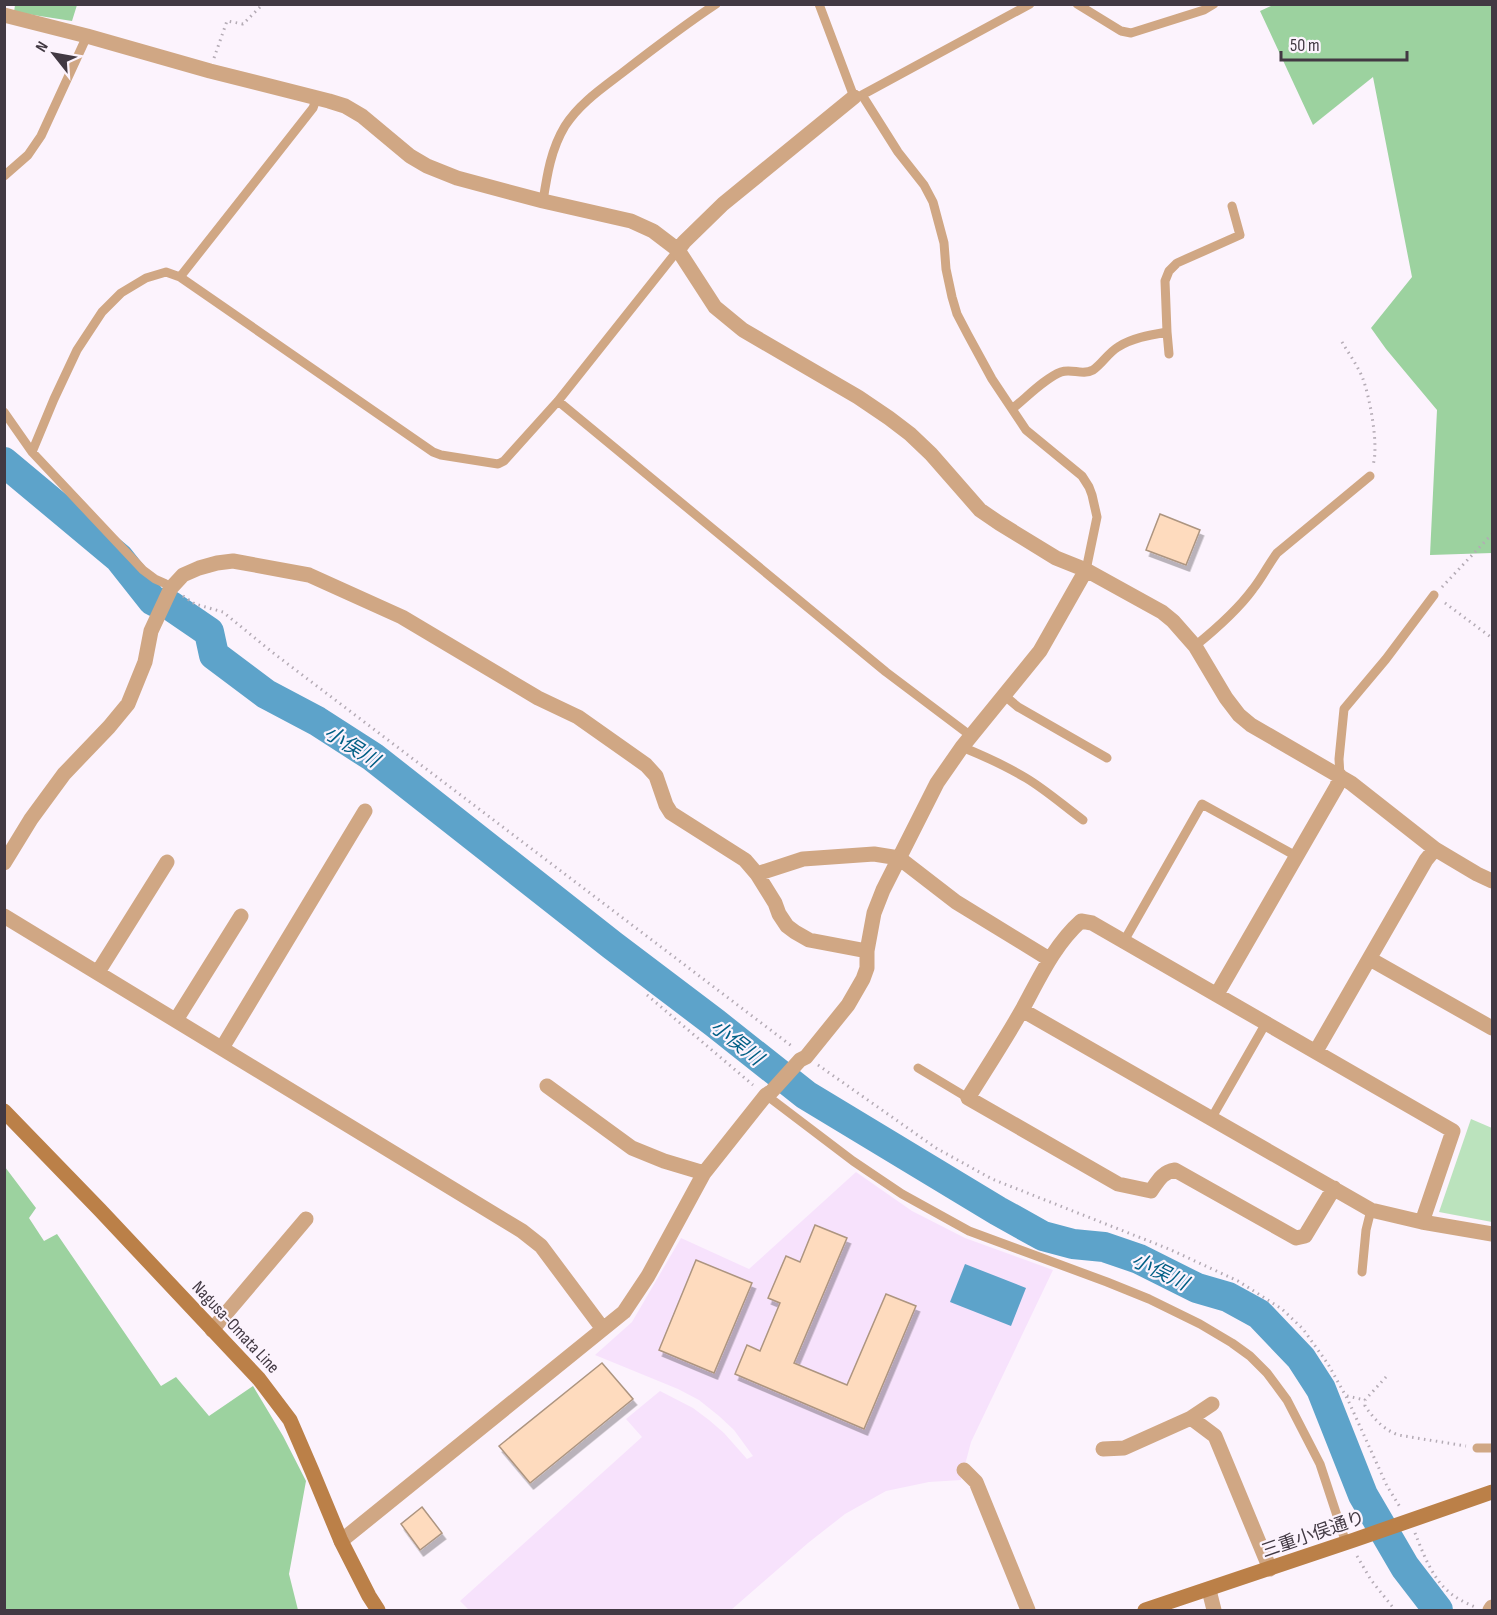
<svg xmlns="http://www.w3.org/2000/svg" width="1497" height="1615" viewBox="0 0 1497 1615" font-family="'Sofia Sans Condensed','Noto Sans JP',sans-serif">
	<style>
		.built { fill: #f7e2fc }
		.green { fill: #bbe3bd }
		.forest { fill: #9cd29f }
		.water { fill: #5da3ca }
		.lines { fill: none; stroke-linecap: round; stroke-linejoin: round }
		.river { stroke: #5da3ca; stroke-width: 30 }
		.building { fill: #fedbbe; stroke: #ad9580; stroke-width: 1.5; filter: url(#shadow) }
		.path { stroke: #b4abb5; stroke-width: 3; stroke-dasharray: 1.5 4.5; stroke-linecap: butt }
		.lane { stroke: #d0a784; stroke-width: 9 }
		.street { stroke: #d0a784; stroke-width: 15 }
		.secondary { stroke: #bb8048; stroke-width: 15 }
		.labels { text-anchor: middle; stroke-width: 4.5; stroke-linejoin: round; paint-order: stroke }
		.street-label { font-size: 18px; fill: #423943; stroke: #fcf3fd }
		.water-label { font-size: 20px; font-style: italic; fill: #005f85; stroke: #fcf3fd }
	</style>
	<defs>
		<filter id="shadow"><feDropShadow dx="3.5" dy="6" stdDeviation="0" flood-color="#0004"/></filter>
	</defs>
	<rect width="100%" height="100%" fill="#fcf3fd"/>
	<path class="built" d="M856,1172L912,1211L965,1238L1053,1270L971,1442L961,1480L929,1482L886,1491L845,1514L808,1543L731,1610H469L460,1601L642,1437L626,1419L660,1391L693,1408L709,1420L724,1433L747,1459L753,1456L734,1430L719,1416L699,1400L678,1389L595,1355L632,1322L681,1238L749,1269Z"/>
	<path class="green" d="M1471,1119L1492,1128V1222L1439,1212Z"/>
	<path class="forest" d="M1275,4L1492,5V553L1430,555L1437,410L1386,349L1371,328L1412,277L1373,77L1313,125L1260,11Z
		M15,5H77L72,21L14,12Z
		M5,1167L36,1208L29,1218L44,1241L57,1234L161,1386L176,1377L209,1416L253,1386L283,1436L306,1481L289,1574L298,1610H5Z"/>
	<path class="water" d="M965,1264L1026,1288L1011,1326L950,1302Z"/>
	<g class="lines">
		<path class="river" d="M4,462L119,558L153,601L171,606L209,632L214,655L266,694L317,721L373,757L612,945L715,1023L806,1095L998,1211L1043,1236L1073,1244L1104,1247L1139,1259L1197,1288L1228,1297L1259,1314L1301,1358L1321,1389L1363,1495L1405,1567L1438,1610"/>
	</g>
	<path class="building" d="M1160,514L1200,530L1186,565L1146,550Z
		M815,1225L847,1238L794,1363L847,1385L886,1294L916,1306L864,1429L735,1374L747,1345L760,1351L780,1303L768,1298L786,1256L800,1262Z
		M696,1260L752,1283L714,1373L659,1350Z
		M602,1363L633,1399L530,1483L499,1446Z
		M422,1507L442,1533L420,1550L401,1524Z"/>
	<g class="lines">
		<path class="path" d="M214,58L227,21L243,24L263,4
			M1342,342C1349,354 1358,366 1363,379C1370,398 1379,446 1373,465
			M1442,587L1492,534
			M183,596L195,604L223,612L272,652L793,1047
			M1445,603L1492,638
			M647,995L753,1085
			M818,1065L936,1148L992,1179L1169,1249L1238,1281L1282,1309L1303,1329L1328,1364L1348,1400L1387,1486L1400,1507
			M1386,1377L1365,1400V1406C1374,1419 1383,1429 1398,1435L1466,1446
			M1347,1396L1365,1400
			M1415,1533C1423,1553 1432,1578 1449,1592C1457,1599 1466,1603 1475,1607
			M1357,1556L1371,1580L1395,1610"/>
		<path class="lane" d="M819,4L854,97L862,95L1030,4
			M1077,4L1121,31L1131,33L1204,10L1214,4
			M862,95L898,152L924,185L933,202L944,243L946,269L952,297L957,314L968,335L992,379L1026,430L1082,476L1089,487L1092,495L1097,517L1086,570
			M4,176L28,155L41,136L87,36
			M543,201C547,175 551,149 565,126C579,104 601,89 622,73C653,49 683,26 716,4
			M180,277L313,108L317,97
			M1169,354L1167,332L1165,281L1169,271L1177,263L1240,235L1232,206
			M558,401L886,672L971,736
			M1012,409C1026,398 1045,378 1061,372C1072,368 1082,376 1093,370C1102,364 1108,353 1118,347C1132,338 1150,335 1167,332
			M4,412L32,452L143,570L155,579L164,583L171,588
			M32,452L54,399L77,350L102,312L121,293L146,278L166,272L180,277L433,452L441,455L498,464L504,461L558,401L678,250
			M1195,646C1216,629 1237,611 1253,589C1262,578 1268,565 1277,553L1370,476
			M1005,696L1018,707L1107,758
			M962,747C984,756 1006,766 1026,778C1046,790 1064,806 1083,820
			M1340,776L1339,759L1344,709L1386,659L1434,595
			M1124,941L1202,804L1296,856
			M918,1068L968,1098
			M766,1095L853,1161L902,1194L969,1231L1107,1282L1149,1299L1200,1324L1232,1343L1250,1356L1267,1373L1287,1400L1320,1464L1346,1543
			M1211,1119L1266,1023
			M1362,1272L1366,1230L1371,1210
			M1477,1448H1492"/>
		<path class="street" d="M4,15L87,36L210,71L329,101L345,106L362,116L410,156L427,166L457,178L543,201L631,221L653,231L678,250L715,307L743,330L858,397L889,418L910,434L931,454L980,510L999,523L1056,558L1086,570L1162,612L1173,621L1195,646L1226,698L1239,715L1251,725L1351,783L1435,849L1477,874L1492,881
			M678,250L684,242L723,204L854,97
			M4,863L31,819L64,774L109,727L128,704L145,662L151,631L171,588L183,575L199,568L217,563L233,561L309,575L402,617L538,698L578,717L646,765L656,776L666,805L671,813L745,860L757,874L775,903L779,914L787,926L795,932L809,940L867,951
			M757,874L803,859L874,854L899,858L956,902L1049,959
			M4,916L522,1231L541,1246L603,1329
			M1370,959L1492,1028
			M98,972L167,862
			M1217,994L1337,786L1340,776
			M1022,1010L1371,1210L1422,1222L1492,1234
			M176,1020L241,916
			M222,1048L365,811
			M1316,1051L1426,860L1435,849
			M547,1086L632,1148L664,1161L704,1173
			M1334,1188L1305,1236L1296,1238L1175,1170C1162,1172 1158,1181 1151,1191L1118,1184L968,1098C986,1069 1005,1040 1022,1010C1039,979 1054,945 1081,921L1092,923L1453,1131L1422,1222
			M212,1330L306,1219
			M1212,1404L1191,1418L1215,1436L1270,1569
			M1103,1449L1124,1448L1191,1418
			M964,1470L976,1482L1028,1610
			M341,1541L624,1312L648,1276L704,1173L766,1095L772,1091L800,1060L806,1057L848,1005L863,979L867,968V951L874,913L883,890L937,783L962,747L1040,651L1086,570
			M1209,1590L1214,1610
			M1490,1610L1492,1607"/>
		<path class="secondary" d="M4,1111L100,1210L259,1379L290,1420L312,1471L341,1541L369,1596L378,1610
			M1145,1610L1354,1540L1492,1492"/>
	</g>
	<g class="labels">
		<g class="street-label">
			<text transform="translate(236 1327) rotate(47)" y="6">Nagusa-Omata Line</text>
			<text transform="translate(1313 1534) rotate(-19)" y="6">三重小俣通り</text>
		</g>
		<g class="water-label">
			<text transform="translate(352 746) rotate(32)" y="7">小俣川</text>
			<text transform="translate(737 1042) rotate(38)" y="7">小俣川</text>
			<text transform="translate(1160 1271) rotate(26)" y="7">小俣川</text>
		</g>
	</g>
	<rect width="1497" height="1615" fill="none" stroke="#423943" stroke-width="12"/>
	<g transform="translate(54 54) rotate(301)" stroke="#fcf3fd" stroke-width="4.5" paint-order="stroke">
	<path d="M0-4.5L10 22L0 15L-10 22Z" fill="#423943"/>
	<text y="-9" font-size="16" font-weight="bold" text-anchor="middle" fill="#423943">N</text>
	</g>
	<path d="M1281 51v9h126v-9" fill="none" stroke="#423943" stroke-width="3"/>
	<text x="1290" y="51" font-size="18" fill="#423943" stroke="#fcf3fd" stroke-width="4.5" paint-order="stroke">50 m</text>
</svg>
